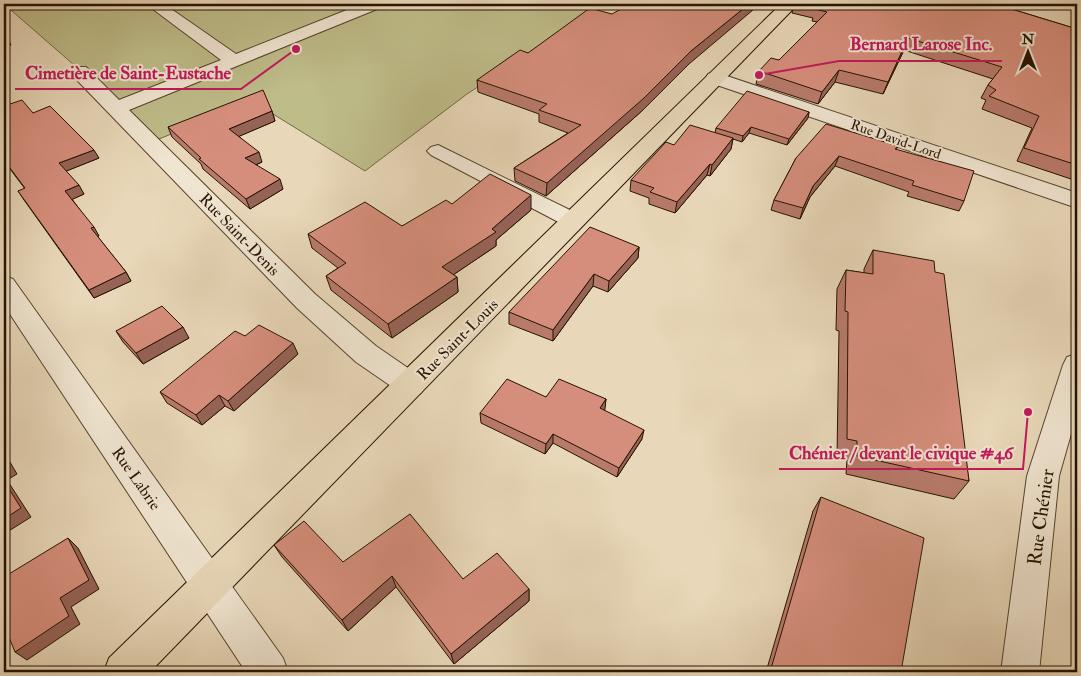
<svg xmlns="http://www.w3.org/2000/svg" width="1081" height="676" viewBox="0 0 1081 676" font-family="'IM FELL Double Pica',serif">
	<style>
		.green { fill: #bebc89; stroke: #726844 }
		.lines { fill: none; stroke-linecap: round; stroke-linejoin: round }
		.minor-casing { stroke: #56442e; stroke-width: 2 }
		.major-casing { stroke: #251300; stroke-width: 2 }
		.minor { fill: #f0e5d1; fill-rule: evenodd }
		.major { fill: #e8d7b8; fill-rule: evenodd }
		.wall { fill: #b87a6b; stroke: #251300 }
		.shaded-wall { fill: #966357; stroke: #251300 }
		.building { fill: #d68e7c; stroke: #251300 }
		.labels { text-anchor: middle; stroke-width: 4; stroke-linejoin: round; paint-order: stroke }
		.far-street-label { font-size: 14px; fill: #251300; stroke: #f0e5d1 }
		.street-label { font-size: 16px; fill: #251300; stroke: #f0e5d1 }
		.near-street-label { font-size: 19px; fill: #251300; stroke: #f0e5d1 }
		.leader { fill: none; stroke: #c2185b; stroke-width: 2 }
		.callout-dot { fill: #c2185b; stroke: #f0e5d1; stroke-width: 2 }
		.callout-label { font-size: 18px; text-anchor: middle; font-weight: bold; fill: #c2185b; stroke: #f0e5d1; stroke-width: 4; stroke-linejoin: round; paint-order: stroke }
	</style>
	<rect width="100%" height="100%" fill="#e8d7b8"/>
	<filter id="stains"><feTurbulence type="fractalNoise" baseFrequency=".004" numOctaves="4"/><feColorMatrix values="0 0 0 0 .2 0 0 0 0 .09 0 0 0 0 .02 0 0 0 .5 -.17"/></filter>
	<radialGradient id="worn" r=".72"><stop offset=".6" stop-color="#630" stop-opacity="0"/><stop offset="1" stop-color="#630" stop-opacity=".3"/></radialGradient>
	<path class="green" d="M4,4H604L467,94L365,171L252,101L159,139Z"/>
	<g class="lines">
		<defs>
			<path id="minor" d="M146,4H164L236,54L362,4H384L382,7L129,110L315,294L376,346L421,377L426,385L421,393L411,396L401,393L356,362L297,308L72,75L70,71L72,67H86L119,100L221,60Z
				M715,72L1077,193V208L708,82L706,78L708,74Z
				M438,145L582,216L586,221L582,226L574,228L566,226L431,155L427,151L431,147Z
				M4,276L13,279L283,658L288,672H246L4,305Z
				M1077,354V413L1059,476L1039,672H1001L1027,476L1063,365L1067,357Z"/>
			<path id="major" d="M781,4H798L150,672H104L109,658Z"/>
		</defs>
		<use href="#minor" class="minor-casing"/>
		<use href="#major" class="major-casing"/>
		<use href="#minor" class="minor"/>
		<use href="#major" class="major"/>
	</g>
	<path class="wall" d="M794,4H995L1077,29V169L1071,179L1017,161L1032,128L982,109L986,100L981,98L988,85L993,79L904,50L883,94L835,82L818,104L756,84L759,71L779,60L817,22L812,21L813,18L792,13Z
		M998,4H1014L1009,7Z
		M528,53L689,64L643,110L546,196L515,181L514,168L568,133L539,122V114L478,92L477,80Z
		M4,98L10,104L33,113L99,158L66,171L84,194L72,199L99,236H97L126,272L131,281L94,298L24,200L18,191L25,189L4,161Z
		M272,111L275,121L239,136L262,162L256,165L283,189L250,209L203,169L201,164L172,137L168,127Z
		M809,112L808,118L787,145L749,133L742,142L733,139L731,149L710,176L707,175L675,213L649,204V198L630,191L631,180L674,145L715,133L716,128Z
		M898,146L896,150L964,201L959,211L907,196L909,192L835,166L810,197L800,219L771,210L774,200L796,158Z
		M452,204L531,210L496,240V246L453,275L457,277L458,292L392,338L331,290L326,276L338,268L312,248L308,234L402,226Z
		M639,247L638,258L608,292L593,286L553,341L509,324V312Z
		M873,250L935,272L969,481L954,499L846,474L847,459L837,457L839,331L836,330L837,289L846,270L864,273V269Z
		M116,331L189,338L143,364L123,342Z
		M245,336L298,354L234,411L225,406L202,425L167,403L160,392Z
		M546,397L606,399L604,410L642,439L617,477L553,443L545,454L481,423L480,413Z
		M821,497L901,672H766L813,511Z
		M274,545L343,562L463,579L529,589V601L454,664L396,587L348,631L282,557Z"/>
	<path class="shaded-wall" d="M749,4H760L689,64L643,110L546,196L547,183L691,51Z
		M7,37L11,45L4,47V38Z
		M908,38L904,50L883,94L888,82Z
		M839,70L835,82L818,104L822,92Z
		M272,111L275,121L233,139L229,129Z
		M809,112L808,118L787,145L789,139Z
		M751,127L749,133L742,142L743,136Z
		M733,138L731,149L710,176L712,165Z
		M94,150L99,158L64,172L59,163Z
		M259,152L262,162L248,168L245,158Z
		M839,156L835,166L810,197L800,219L803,208L813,186Z
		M710,164L707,175L675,213L677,202Z
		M280,179L283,189L250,209L246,199Z
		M79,185L84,194L71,200L65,191Z
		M531,195V210L496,240V246L444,281L442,267L492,229Z
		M94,227L99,236L96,237L91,228Z
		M639,247L638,258L608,292L609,281Z
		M126,272L131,281L94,298L89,290Z
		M594,274L593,286L553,341V330Z
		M457,277L458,292L392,338L388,324Z
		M183,327L189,338L143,364L136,353Z
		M293,343L298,354L234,411L228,401Z
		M219,395L225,406L202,425L196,415Z
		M606,399L605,409L600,418V408Z
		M644,430L642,439L617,477L619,468Z
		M553,434V443L545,454L546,444Z
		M4,452L17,474L7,480L31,517L4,534Z
		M68,538L78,548L99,589L71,607L80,624L27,660L15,652L60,598Z
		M392,576L396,587L348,631L342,620Z
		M529,589V601L454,664L451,654Z"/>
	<path class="building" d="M630,4H749L691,51L644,98L547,183L514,168L581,125L539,110L547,104L477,80L520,50L528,53L590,8L612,14Z
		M806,4H995L1077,29V165L1024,148L1039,116L989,96L996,90L988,85L1002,67L908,38L888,82L839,70L822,92L759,71L771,58L779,60L827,12L815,9L817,6Z
		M263,90L272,111L229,129L259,152L245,158L280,179L246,199L199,159L201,158L168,127Z
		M747,91L809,112L789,139L751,127L743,136L716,128Z
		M4,98L10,104L22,100L33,113L50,106L94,150L59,163L79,185L65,191L94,227L91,228L126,272L89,290L18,191L25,188L4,160Z
		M826,124L898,146L895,149L974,171L964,201L912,185L914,181L839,156L813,186L803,208L774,200L796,158Z
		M690,125L733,138L712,165L710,164L677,202L650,192L654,188L631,180L666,142L674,145Z
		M490,174L531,195L492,229L496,232L442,267L457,277L388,324L326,276L346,263L308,234L365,202L402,226L446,200L452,204Z
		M590,227L639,247L609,281L594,274L553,330L509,312Z
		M873,250L934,261L935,272L944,274L969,481L857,456V441L847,439L848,312L845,311L846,270L873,274Z
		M162,306L183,327L136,353L116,331Z
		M259,325L293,343L228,401L219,395L196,415L160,392L235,331L245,336Z
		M507,379L546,397L559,379L606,399L600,408L644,430L619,468L553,434L546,444L480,413Z
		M4,457L8,464L4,467Z
		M4,481L21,508L4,519Z
		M821,497L924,538L901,672H770Z
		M410,514L463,579L497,553L529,589L451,654L392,576L342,620L274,545L304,521L343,562Z
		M68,538L89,580L60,598L69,616L15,652L4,625V577Z"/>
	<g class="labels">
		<g class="far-street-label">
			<text transform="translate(896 139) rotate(19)" y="5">Rue David-Lord</text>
		</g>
		<g class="street-label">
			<text transform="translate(240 234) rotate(46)" y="6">Rue Saint-Denis</text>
			<text transform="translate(457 339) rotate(-45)" y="6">Rue Saint-Louis</text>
			<text transform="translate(137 478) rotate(55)" y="6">Rue Labrie</text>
		</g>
		<g class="near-street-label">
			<text transform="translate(1040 517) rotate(-82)" y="7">Rue Chénier</text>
		</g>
	</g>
	<path class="leader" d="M759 75L839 61H1002M296 49L241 89H15M1028 412L1023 469H779"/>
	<g class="callout-dot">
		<circle cx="759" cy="75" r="5"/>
		<circle cx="296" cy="49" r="5"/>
		<circle cx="1028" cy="412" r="5"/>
	</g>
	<g class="callout-label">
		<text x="921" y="50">Bernard Larose Inc.</text>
		<text x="128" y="79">Cimetière de Saint-Eustache</text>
		<text x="901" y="459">Chénier / devant le civique #46</text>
	</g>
	<rect width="1081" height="676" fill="none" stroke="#e8d7b8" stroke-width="20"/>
	<rect x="5" y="5" width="1071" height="666" fill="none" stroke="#251300" stroke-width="2.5"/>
	<rect x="10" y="10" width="1061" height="656" fill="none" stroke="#251300"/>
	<g transform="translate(1028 52)" stroke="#f0e5d1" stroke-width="4" paint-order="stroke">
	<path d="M0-4L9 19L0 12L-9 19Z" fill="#251300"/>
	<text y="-8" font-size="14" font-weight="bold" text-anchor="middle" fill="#251300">N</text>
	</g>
	<rect width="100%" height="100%" filter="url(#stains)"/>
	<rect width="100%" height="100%" fill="url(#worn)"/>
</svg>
